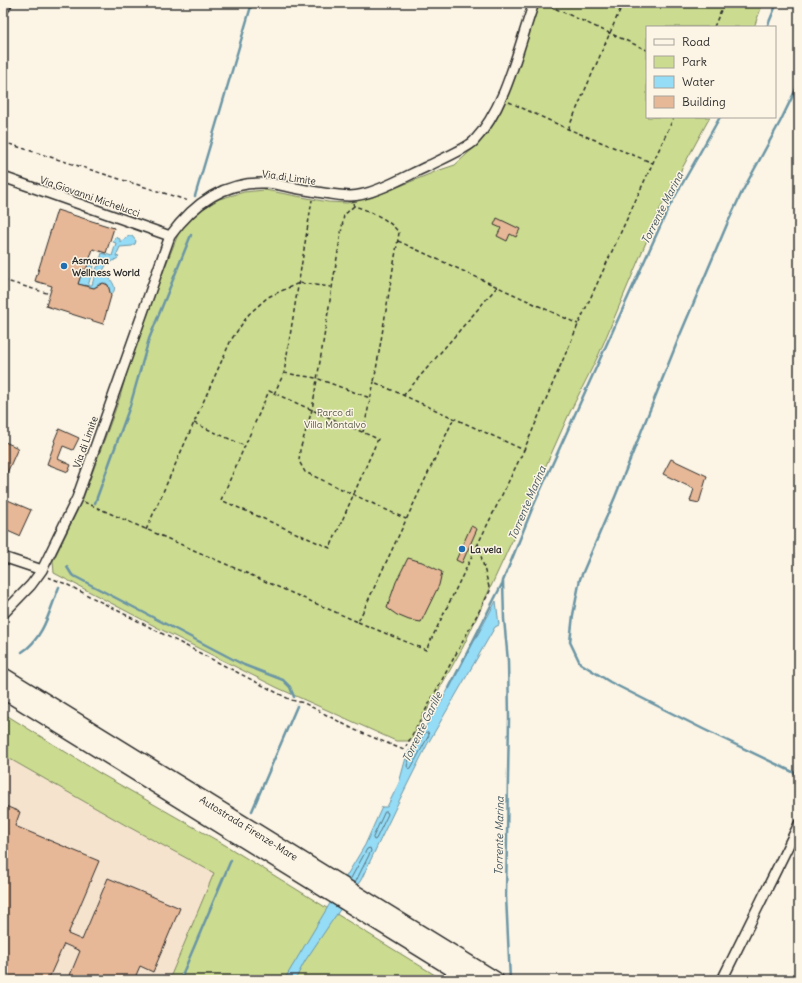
<svg xmlns="http://www.w3.org/2000/svg" width="802" height="983" viewBox="0 0 802 983" font-family="Delius,sans-serif">
	<style>
		.built { fill: #f6e3ce }
		.green { fill: #cbdc90; stroke: #7b845e }
		.water { fill: #95dcf7; stroke: #6b95a5 }
		.lines { fill: none; stroke-linecap: round; stroke-linejoin: round }
		.shore { stroke: #55727d; stroke-width: 1 }
		.stream { stroke: #6b95a5; stroke-width: 2.5 }
		.building { fill: #e7b897; stroke: #2b2b2b }
		.street-casing { stroke: #2b2b2b; stroke-width: 12 }
		.secondary-casing { stroke: #2b2b2b; stroke-width: 16 }
		.highway-casing { stroke: #2b2b2b; stroke-width: 19 }
		.path { stroke: #2b2b2b; stroke-width: 1.5; stroke-dasharray: 4 3; stroke-linecap: butt }
		.street { stroke: #fcf5e5; stroke-width: 9 }
		.secondary { stroke: #fcf5e5; stroke-width: 13 }
		.highway { stroke: #fcf5e5; stroke-width: 16 }
		.poi-dot { fill: #1f6fb2; stroke: #fcf5e5; stroke-width: 1.5 }
		.labels { text-anchor: middle; stroke-width: 3; stroke-linejoin: round; paint-order: stroke }
		.street-label { font-size: 10px; fill: #2b2b2b; stroke: #fcf5e5 }
		.poi-label { font-size: 10px; font-weight: bold; fill: #2b2b2b; stroke: #fcf5e5; text-anchor: start }
		.park-label { font-size: 10px; fill: #535744; stroke: #fcf5e5 }
		.water-label { font-size: 11px; font-style: italic; fill: #46575e; stroke: #fcf5e5 }
	</style>
	<rect width="100%" height="100%" fill="#fcf5e5"/>
	<filter id="ink" filterUnits="userSpaceOnUse"><feTurbulence type="fractalNoise" baseFrequency=".025" numOctaves="2"/><feDisplacementMap in="SourceGraphic" scale="8" xChannelSelector="R" yChannelSelector="G"/><feConvolveMatrix kernelMatrix="1 2 1 2 8 2 1 2 1" color-interpolation-filters="sRGB"/></filter>
	<g filter="url(#ink)">
		<path class="built" d="M3,755L127,826L215,873L169,980H3Z"/>
		<path class="green" d="M539,3H763L754,27H647V117H710L660,209L599,354L569,414L518,528L463,647L410,741H396L278,688L164,631L54,573L53,561L82,501L120,397L135,342L181,227L195,214L219,199L244,192L265,190L328,202L347,203L373,197L437,171L455,165L477,145L494,121L519,65Z
			M3,713L101,774L225,845L443,980H169L214,873L127,826L3,755Z"/>
		<path class="water" d="M129,236H132L136,241L135,244L132,246L120,247L116,256L119,257L118,258L108,264L107,263L103,271H106C109,280 121,288 110,295L108,285L106,283L99,284L94,288L89,287V285H92L97,267L100,265L99,263L102,253L112,256L116,243L113,242L115,237L120,239V242Z
			M88,265L94,266L88,286L78,284L82,271L86,272Z
			M496,601L499,625L495,627L427,745L397,805L361,880L332,921L305,961L295,980H284L365,845L382,807H387L399,783L407,754L438,708Z"/>
		<g class="lines">
			<path class="shore" d="M428,732L429,735L411,768L409,769L407,766L410,756L425,733Z
				M385,812H387L388,814L376,839L374,840L373,838Z
				M350,880L367,849L370,848L371,851L355,883"/>
			<path class="stream" d="M767,27L777,3
				M799,83L780,122L742,192L728,222L680,335L615,497L580,579L573,615L570,642L580,663L610,682L703,729L799,775
				M195,196L252,3
				M95,503L130,406L149,339L191,235
				M67,567L72,575L244,665L283,680L290,687L294,697
				M22,652C44,638 50,609 59,587
				M449,688L503,582
				M252,811L297,706
				M180,980L231,860
				M510,980L506,896L509,718L508,661L504,619L503,581L532,509L668,209L720,117"/>
		</g>
		<path class="building" d="M57,210L114,228L106,253L93,249L86,270L83,269L78,284L94,288L103,283L108,285L111,296L103,324L46,306L52,286L35,281Z
			M497,218L520,229L516,237L510,234L507,241L497,236L501,228L494,225Z
			M59,429L79,438L73,450L63,446L58,459L71,465L68,472L47,464L55,442L54,441Z
			M3,441L18,448L3,482Z
			M671,459L707,476L699,503L690,501L694,489L663,474Z
			M3,498L31,510L19,536L3,529Z
			M471,526L477,529L462,563L456,560Z
			M408,558L422,562L442,572L439,585L421,622L409,620L397,615L387,608L396,582Z
			M3,805L20,812L15,826L99,861L68,934L82,940L108,878L180,908L153,972L140,966L134,980H68L80,951L64,944L48,980H3Z"/>
		<g class="lines">
			<defs>
				<path id="street" d="M3,177L170,236
					M3,557L42,570
					M3,614L31,585L42,570L77,498L170,236C193,204 224,181 266,183C274,183 282,186 290,187C310,191 330,195 350,196C372,196 406,176 426,167C436,162 468,148 474,141C507,106 518,47 534,3
					M722,980L799,824"/>
				<path id="secondary" d="M3,7L5,3"/>
				<g id="highway">
					<path id="s1" d="M3,676L495,980"/>
					<path d="M3,690L472,980"/>
				</g>
			</defs>
			<use href="#street" class="street-casing"/>
			<use href="#secondary" class="secondary-casing"/>
			<use href="#highway" class="highway-casing"/>
			<path class="path" d="M543,3L647,50
				M714,27L724,3
				M509,102L568,129L653,163
				M568,129L623,3
				M3,142L189,201
				M353,203L354,206C368,210 391,220 399,233L374,382L524,450L578,325L674,117
				M354,206L344,215L312,410L300,450L299,461L305,472L406,519
				M398,241L578,324
				M3,280L50,294
				M284,373L316,378L370,398
				M269,391L378,439L330,548L221,500Z
				M274,394L284,373L312,200
				M403,396L497,287
				M194,423L245,446
				M363,432L374,382
				M84,502L358,622L454,418
				M146,530L231,340L249,314L268,297L299,283L331,287
				M48,577L66,584L291,700L304,703L355,730L404,750L490,591L478,544
				M358,622L426,650L524,450"/>
			<use href="#street" class="street"/>
			<use href="#secondary" class="secondary"/>
			<use href="#highway" class="highway"/>
		</g>
	</g>
	<g class="poi-dot">
		<circle cx="64" cy="266" r="4"/>
		<circle cx="462" cy="549" r="4"/>
	</g>
	<g class="labels">
		<g class="street-label">
			<text transform="translate(289 177) rotate(8)" y="4">Via di Limite</text>
			<text transform="translate(90 196) rotate(19)" y="4">Via Giovanni Michelucci</text>
			<text transform="translate(85 442) rotate(-70)" y="4">Via di Limite</text>
			<text dy="4" stroke="none"><textPath href="#s1" startOffset="289">Autostrada Firenze-Mare</textPath></text>
		</g>
		<g class="poi-label">
			<text x="72" y="264">Asmana<tspan x="72" dy="12">Wellness World</tspan></text>
			<text x="470" y="553">La vela</text>
		</g>
		<g class="park-label">
			<text x="335" y="416">Parco di<tspan x="335" dy="12">Villa Montalvo</tspan></text>
		</g>
		<g class="water-label">
			<text transform="translate(662 208) rotate(-63)" y="4">Torrente Marina</text>
			<text transform="translate(527 503) rotate(-67)" y="4">Torrente Marina</text>
			<text transform="translate(422 727) rotate(-64)" y="4">Torrente Garille</text>
			<text transform="translate(499 836) rotate(-89)" y="4">Torrente Marina</text>
		</g>
	</g>
	<rect width="802" height="983" fill="none" stroke="#fcf5e5" stroke-width="16"/>
	<rect x="8" y="8" width="786" height="967" fill="none" stroke="#2b2b2b" stroke-width="1.5" filter="url(#ink)"/>
	<rect x="646" y="26" width="130" height="92" fill="#fcf5e5" stroke="#a8a49b"/>
	<rect x="654" y="39" width="20" height="6" fill="#fcf5e5" stroke="#a8a49b"/>
	<text x="682" y="46" font-size="12" fill="#2b2b2b">Road</text>
	<rect x="654" y="56" width="20" height="12" fill="#cbdc90" stroke="#a8a49b"/>
	<text x="682" y="66" font-size="12" fill="#2b2b2b">Park</text>
	<rect x="654" y="76" width="20" height="12" fill="#95dcf7" stroke="#a8a49b"/>
	<text x="682" y="86" font-size="12" fill="#2b2b2b">Water</text>
	<rect x="654" y="96" width="20" height="12" fill="#e7b897" stroke="#a8a49b"/>
	<text x="682" y="106" font-size="12" fill="#2b2b2b">Building</text>
</svg>
